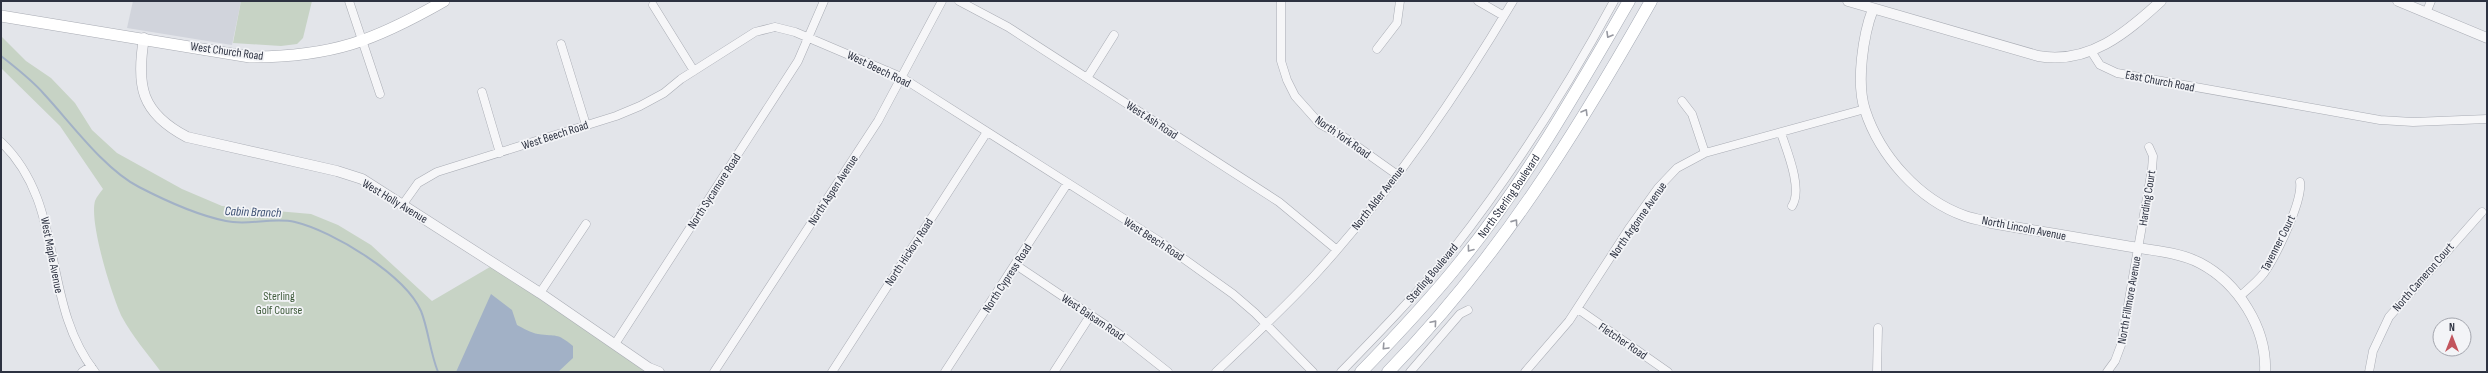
<svg xmlns="http://www.w3.org/2000/svg" width="2488" height="373" viewBox="0 0 2488 373" font-family="'Sofia Sans Condensed',sans-serif">
	<style>
		.built { fill: #d1d4dc }
		.green { fill: #c7d3c5 }
		.water { fill: #a2b1c6 }
		.lines { fill: none; stroke-linecap: round; stroke-linejoin: round }
		.stream { stroke: #a2b1c6; stroke-width: 2 }
		.minor-casing { stroke: #a9acb4; stroke-width: 9 }
		.tertiary-casing { stroke: #a9acb4; stroke-width: 11 }
		.secondary-casing { stroke: #a9acb4; stroke-width: 12 }
		.primary-casing { stroke: #a4a9b4; stroke-width: 13 }
		.minor { stroke: #f6f6f8; stroke-width: 8 }
		.tertiary { stroke: #f6f6f8; stroke-width: 10 }
		.secondary { stroke: #fff; stroke-width: 11 }
		.primary { stroke: #fff; stroke-width: 12 }
		.oneway { stroke: #9698a0 }
		.labels { text-anchor: middle; stroke-width: 3.5; stroke-linejoin: round; paint-order: stroke }
		.street-label { font-size: 12px; fill: #2d3241; stroke: #f3f4f7 }
		.park-label { font-size: 12px; fill: #3f5b3b; stroke: #f3f4f7 }
		.water-label { font-size: 13px; font-style: italic; fill: #3a4e71; stroke: #f3f4f7 }
	</style>
	<rect width="100%" height="100%" fill="#e3e5ea"/>
	<path class="built" d="M133,1H241L232,45L127,28Z"/>
	<path class="green" d="M241,1H312L303,38L297,44L281,46L233,43Z
		M1,36L26,61L51,78L75,103L92,130L117,153L182,189L222,206L311,214L338,225L371,245L432,301L495,264L659,372H161C148,354 132,336 122,317C112,296 89,223 95,201C97,196 100,193 103,189L60,126L1,68Z"/>
	<path class="water" d="M491,294L512,310L517,325C523,328 531,333 538,334C557,337 556,332 573,346V358L558,372H456Z"/>
	<g class="lines">
		<path class="stream" d="M1,56C16,68 32,80 44,94C71,123 104,169 139,187C166,201 196,215 226,221C248,226 272,217 295,222C333,231 405,275 421,311C428,328 430,352 438,372"/>
		<defs>
			<path id="minor" d="M349,1L380,94
				M959,1L1008,27L1279,202L1337,250
				M1281,1V61L1287,80L1295,96L1320,124L1344,137L1396,174
				M1478,1L1504,16
				M653,5L694,71
				M2426,13L2431,1
				M561,44L586,125
				M1377,49L1397,23L1400,1
				M2091,51L2100,65L2117,73L2380,120L2413,122L2487,119
				M1087,78L1114,35
				M482,92L500,153
				M1682,101L1692,114L1705,153
				M1781,133C1787,151 1803,189 1792,206
				M1,142C67,205 40,302 95,372
				M403,204L418,183L437,172L616,116L640,106L664,93L681,79L755,32L775,27L795,32L901,77L1159,241L1233,294L1255,313L1313,372
				M1016,265L1125,338L1168,372
				M540,293L586,224
				M2239,297C2248,289 2257,282 2264,273C2276,256 2303,201 2300,182
				M1578,309L1668,372
				M615,344L798,61L824,1
				M82,372L91,366
				M714,372L878,121L942,1
				M832,372L987,132
				M945,372L1067,184
				M1054,372L1090,316
				M1216,372C1249,341 1282,310 1313,277C1390,193 1455,99 1513,1
				M1341,372C1379,333 1417,294 1451,252C1512,174 1567,88 1614,1
				M1410,372L1460,314L1468,310
				M1525,372L1569,321L1630,227L1658,188L1677,168L1705,153L1865,109
				M1877,372L1878,328
				M2107,372L2115,361L2121,345L2152,169L2153,156L2149,147
				M2369,372L2373,351L2389,317L2482,212"/>
			<path id="tertiary" d="M1848,1L2038,56C2089,65 2126,33 2161,1
				M2398,1L2487,38
				M1873,9C1863,35 1856,83 1865,110C1880,156 1919,200 1965,216C1973,219 1983,220 1991,223C2036,231 2081,238 2126,246C2150,250 2178,252 2200,263C2238,283 2267,328 2265,372
				M144,38C136,86 141,113 187,137L337,171L362,179L540,293L649,368L659,372"/>
			<path id="secondary" d="M1,16L250,57C332,57 374,41 444,1"/>
			<g id="primary">
				<path id="s1" d="M1361,372C1396,336 1430,300 1461,261C1526,181 1577,90 1629,1"/>
				<path d="M1388,372C1498,259 1574,137 1651,1"/>
			</g>
		</defs>
		<use href="#minor" class="minor-casing"/>
		<use href="#tertiary" class="tertiary-casing"/>
		<use href="#secondary" class="secondary-casing"/>
		<use href="#primary" class="primary-casing"/>
		<use href="#minor" class="minor"/>
		<use href="#tertiary" class="tertiary"/>
		<use href="#secondary" class="secondary"/>
		<use href="#primary" class="primary"/>
	</g>
	<defs><path id="oneway-chevron" d="M-2-3.5L2.5 0L-2 3.5" fill="none" stroke-width="1.6" stroke-linecap="round" stroke-linejoin="round"/></defs>
	<g class="oneway">
		<use href="#oneway-chevron" transform="translate(1609 35) rotate(120)"/>
		<use href="#oneway-chevron" transform="translate(1585 112) rotate(-59)"/>
		<use href="#oneway-chevron" transform="translate(1515 222) rotate(-55)"/>
		<use href="#oneway-chevron" transform="translate(1470 249) rotate(127)"/>
		<use href="#oneway-chevron" transform="translate(1434 323) rotate(-49)"/>
		<use href="#oneway-chevron" transform="translate(1385 347) rotate(133)"/>
	</g>
	<g class="labels">
		<g class="street-label">
			<text transform="translate(227 51) rotate(8)" y="4">West Church Road</text>
			<text transform="translate(879 69) rotate(26)" y="4">West Beech Road</text>
			<text transform="translate(2160 81) rotate(11)" y="4">East Church Road</text>
			<text transform="translate(1152 120) rotate(33)" y="4">West Ash Road</text>
			<text transform="translate(555 135) rotate(-18)" y="4">West Beech Road</text>
			<text transform="translate(1343 137) rotate(35)" y="4">North York Road</text>
			<text transform="translate(833 190) rotate(-57)" y="4">North Aspen Avenue</text>
			<text transform="translate(714 191) rotate(-57)" y="4">North Sycamore Road</text>
			<text dy="4" stroke="none"><textPath href="#s1" startOffset="230">North Sterling Boulevard</textPath></text>
			<text transform="translate(1378 198) rotate(-52)" y="4">North Alder Avenue</text>
			<text transform="translate(2147 198) rotate(-81)" y="4">Harding Court</text>
			<text transform="translate(395 201) rotate(31)" y="4">West Holly Avenue</text>
			<text transform="translate(1638 220) rotate(-55)" y="4">North Argonne Avenue</text>
			<text transform="translate(2024 228) rotate(11)" y="4">North Lincoln Avenue</text>
			<text transform="translate(1154 239) rotate(33)" y="4">West Beech Road</text>
			<text transform="translate(2278 243) rotate(-63)" y="4">Tavenner Court</text>
			<text transform="translate(909 252) rotate(-57)" y="4">North Hickory Road</text>
			<text transform="translate(52 255) rotate(79)" y="4">West Maple Avenue</text>
			<text transform="translate(1432 273) rotate(-50)" y="4">Sterling Boulevard</text>
			<text transform="translate(2423 277) rotate(-49)" y="4">North Cameron Court</text>
			<text transform="translate(1007 278) rotate(-57)" y="4">North Cypress Road</text>
			<text transform="translate(2129 300) rotate(-80)" y="4">North Fillmore Avenue</text>
			<text transform="translate(1093 317) rotate(34)" y="4">West Balsam Road</text>
			<text transform="translate(1623 341) rotate(34)" y="4">Fletcher Road</text>
		</g>
		<g class="park-label">
			<text x="279" y="300">Sterling<tspan x="279" dy="14">Golf Course</tspan></text>
		</g>
		<g class="water-label">
			<text transform="translate(253 211) rotate(2)" y="5">Cabin Branch</text>
		</g>
	</g>
	<rect width="2488" height="373" fill="none" stroke="#2d3241" stroke-width="4"/>
	<g transform="translate(2452 337)"><circle r="19" fill="#f3f4f7" stroke="#a4a6ae"/>
	<path d="M0-3L7 15L0 10L-7 15Z" fill="#c2555d"/>
	<text y="-6" font-size="11" font-weight="bold" text-anchor="middle" fill="#2d3241">N</text>
	</g>
</svg>
